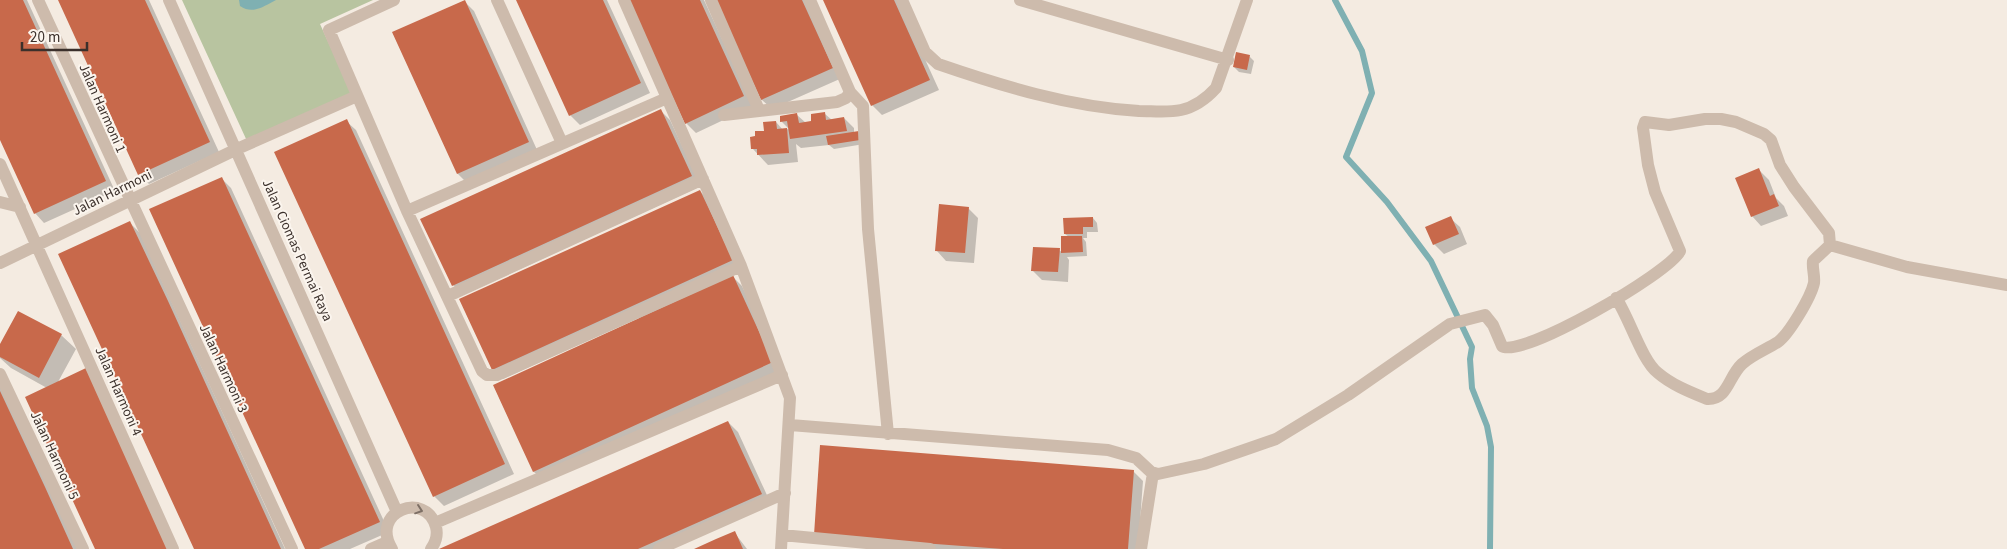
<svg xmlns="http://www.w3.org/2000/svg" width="2007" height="549" viewBox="0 0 2007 549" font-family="'Source Sans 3',sans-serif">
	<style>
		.green { fill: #b8c4a0 }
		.water { fill: #7fb0b2 }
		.shadow { fill: #0003 }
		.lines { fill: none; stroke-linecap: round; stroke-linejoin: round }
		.stream { stroke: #7fb0b2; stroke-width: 6 }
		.building { fill: #c8694b }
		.minor { stroke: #cdbbac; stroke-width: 12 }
		.oneway { stroke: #7d6f65 }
		.labels { text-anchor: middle; stroke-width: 4; stroke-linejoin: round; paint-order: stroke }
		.street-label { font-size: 14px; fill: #3b302b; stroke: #fbf5ee }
	</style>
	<rect width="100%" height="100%" fill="#f4ebe1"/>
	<path class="green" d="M182,0H373L320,24L352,94L247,141Z"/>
	<path class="water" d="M239,0H276C264,6 253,15 240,6Z"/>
	<path class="shadow" d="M0,0H27L115,191L44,223L35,213L0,137Z
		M59,0H149L219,152L149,184L139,174Z
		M517,0H607L650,93L580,125L570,115Z
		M629,0H704L753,106L696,133L686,123Z
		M716,0H806L842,78L772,109L762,100Z
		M825,0H898L939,90L882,115L872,105Z
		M464,1L474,11L538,152L468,184L458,174L393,33Z
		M1249,56L1254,61L1251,74L1239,72L1234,67Z
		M660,110L670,120L701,186L463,295L453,285Z
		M825,114L832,120L844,118L854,128V133L864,144L834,149L829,145L801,148L796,144L798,162L768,165L752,148L776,122L783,130L789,129L781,121L797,115L806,123L813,122Z
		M346,121L356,130L514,474L444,506L434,496Z
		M1759,170L1769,180L1776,198L1784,206L1788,216L1761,226L1752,216Z
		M221,178L231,188L389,532L350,549H307Z
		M700,191L710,201L742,270L731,275L742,286L782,372L544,481L534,472L494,386L639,319L638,317L503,379L493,369Z
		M968,208L978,218L974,263L946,261L937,251Z
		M1093,218L1097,223L1098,232H1087V238H1083L1086,242L1087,256L1067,257L1069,260L1068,282L1042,280L1032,270L1059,250L1063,253L1062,238L1069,237L1065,234Z
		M1450,218L1460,227L1467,244L1444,254L1434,244Z
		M130,223L140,233L285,549H195Z
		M61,335L76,349L58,382L96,549L47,388L11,368L0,358V347Z
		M0,382L78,549H0Z
		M728,422L738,432L771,504L670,549H442Z
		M1133,471L1143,481L1138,549H892Z
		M734,532L747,549H697Z"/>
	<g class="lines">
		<path class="stream" d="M1335,0L1362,51L1372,93L1346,157L1387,202L1431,261L1472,347L1470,359L1472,388L1487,426L1491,447L1490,549"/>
	</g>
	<path class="building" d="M0,0H23L106,181L34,214L0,140Z
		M58,0H145L210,142L138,175Z
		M465,0L529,142L457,174L392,32Z
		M516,0H603L641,83L569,116Z
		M628,0H700L744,96L685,124Z
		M715,0H802L833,68L761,100Z
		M823,0H894L930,80L871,106Z
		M1236,52L1250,55L1247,70L1233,67Z
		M661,109L692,176L452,286L420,219Z
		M825,112L826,120L844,117L847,131L790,139L787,121L780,122V116L797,113L799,123L811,121V114Z
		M347,119L505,464L433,497L274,152Z
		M776,121L777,129L787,128L789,153L757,155V149H751L750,137L755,136V131H764L763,122Z
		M859,131L860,140L828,145L826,136Z
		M1759,168L1770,196L1774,194L1779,206L1751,217L1735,178Z
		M222,177L380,522L319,549H305L149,209Z
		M700,190L733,260L492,370L459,299Z
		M939,204L969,207L965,253L935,251Z
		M1451,216L1459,234L1433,245L1425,227Z
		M1093,217V227H1083V234H1064L1063,218Z
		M130,221L168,301L281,549H194L95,334L58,254Z
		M1061,236H1082L1083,252L1061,253Z
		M1033,247L1060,248L1058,272L1031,271Z
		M733,275L773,362L533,472L493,385Z
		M18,311L62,334L39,378L0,357V344Z
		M86,368L169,549H95L25,397Z
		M0,391L45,487L73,549H0Z
		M728,421L762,494L638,549H439Z
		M820,445L1134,470L1128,549H1003L814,535Z
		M735,531L743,549H694L716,539Z"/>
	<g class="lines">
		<path class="minor" d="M38,0L292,549
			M169,0L397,512
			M394,0L329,30L407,211L482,371L487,375H497L741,266
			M497,0L562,143
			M624,0L741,266L790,398L781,549
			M711,0L759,110
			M810,0L850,92L863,106L868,229L888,434
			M902,0L925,52L938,64C1002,86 1070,107 1139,111C1153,111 1167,113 1181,110C1195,107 1206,99 1216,88L1247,0
			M1020,0L1228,60
			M724,115L837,102L846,98L850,92
			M0,164L173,549
			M0,202L20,207
			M407,211L667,98
			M0,263L237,149L357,96
			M448,296L703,179
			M1616,298C1629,317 1642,361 1658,373C1672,385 1690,392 1707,399C1728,400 1728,377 1742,364C1752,355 1767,349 1778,342C1789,334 1811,297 1814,283C1815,275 1812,269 1813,261L1830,245L1907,267L2007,285
			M0,374L83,549
			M790,425L1108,450L1136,458L1151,472L1158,474L1204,464L1276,439L1348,395L1450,324L1485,315L1493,325L1502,346C1519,360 1670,273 1680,251L1655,192L1648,165L1643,128L1645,122L1669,125L1705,119H1721L1736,122L1764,134L1771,140L1780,165L1794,187L1829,233L1830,245
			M435,523L782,375
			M782,535L930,549
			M371,549L387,542
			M392,549C369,511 426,490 436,527C438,535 436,542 431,549
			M659,549L785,493
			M1141,549L1153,473"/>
	</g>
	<defs><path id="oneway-chevron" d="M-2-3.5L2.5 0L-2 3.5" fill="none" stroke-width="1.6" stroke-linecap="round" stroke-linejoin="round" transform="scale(1.25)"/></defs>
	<use class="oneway" href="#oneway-chevron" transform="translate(419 510) rotate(19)"/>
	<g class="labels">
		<g class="street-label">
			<text transform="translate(103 108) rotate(66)" y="5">Jalan Harmoni 1</text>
			<text transform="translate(112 192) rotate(-26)" y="5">Jalan Harmoni</text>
			<text transform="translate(298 250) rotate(66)" y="5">Jalan Ciomas Permai Raya</text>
			<text transform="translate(224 368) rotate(65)" y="5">Jalan Harmoni 3</text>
			<text transform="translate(119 391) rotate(66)" y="5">Jalan Harmoni 4</text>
			<text transform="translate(55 455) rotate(65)" y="5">Jalan Harmoni 5</text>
		</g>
	</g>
	<path d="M22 42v8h65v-8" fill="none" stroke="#3b302b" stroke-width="2.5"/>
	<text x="30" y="42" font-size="15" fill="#3b302b" stroke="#fbf5ee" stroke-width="4" paint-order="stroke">20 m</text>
</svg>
